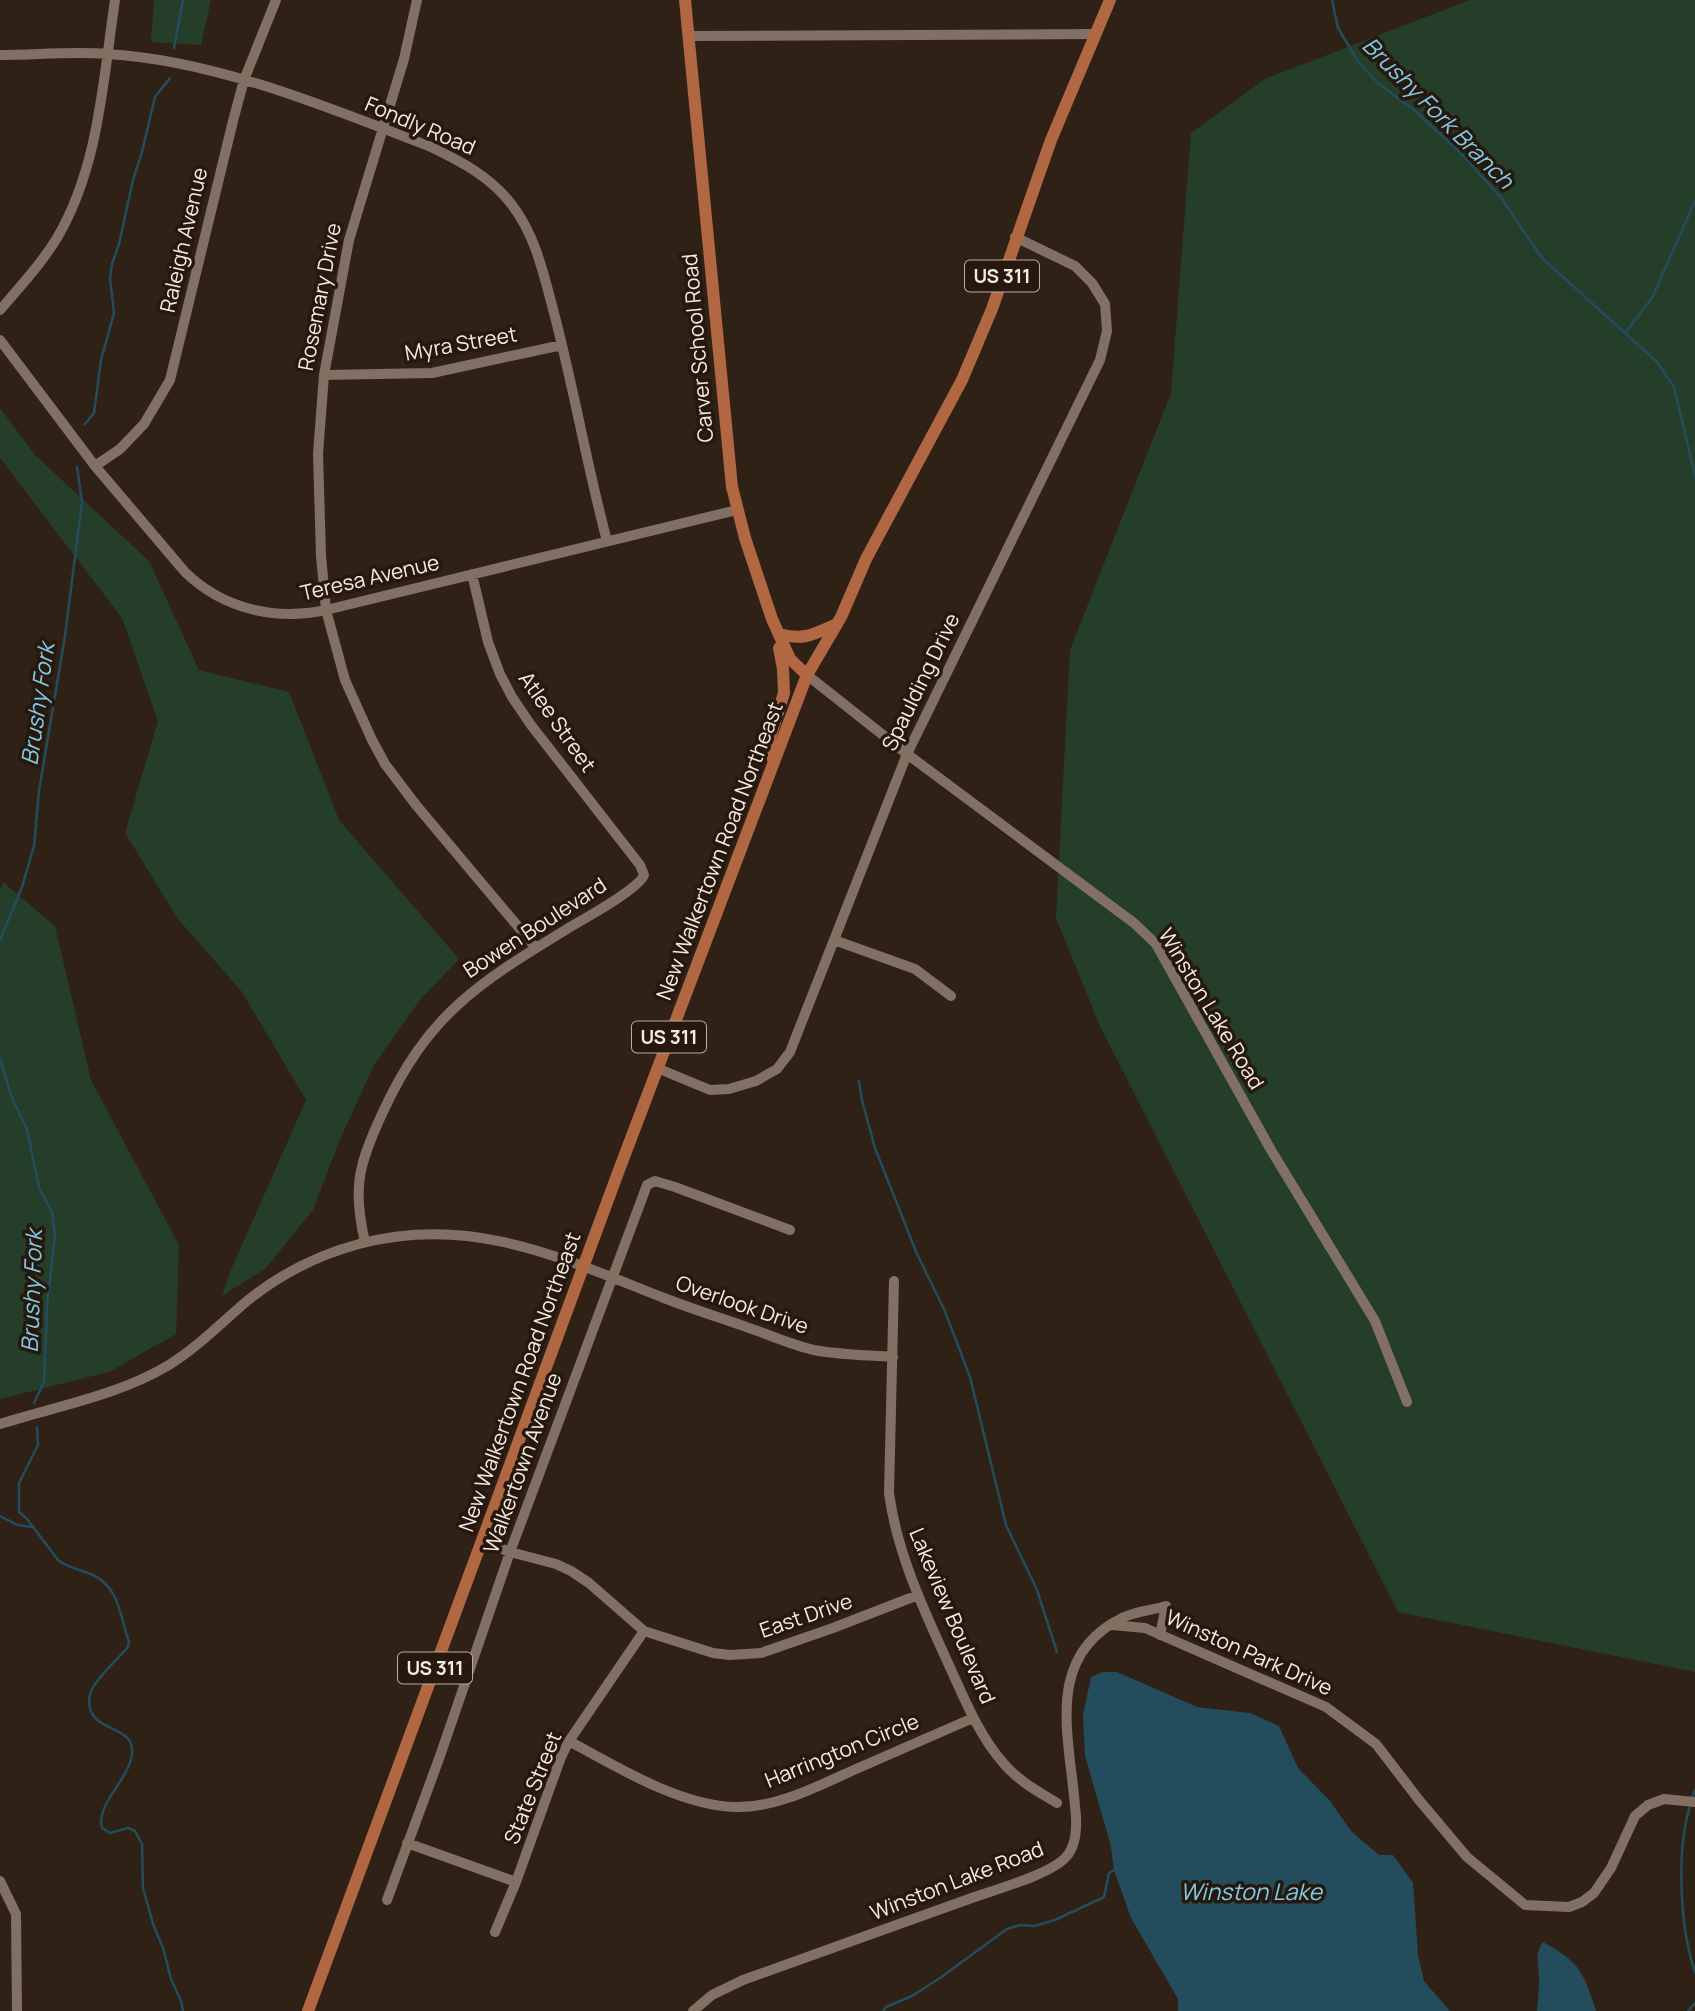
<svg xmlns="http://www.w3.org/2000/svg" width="1695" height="2011" viewBox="0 0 1695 2011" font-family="Manrope,sans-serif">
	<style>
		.green { fill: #253e29 }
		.water { fill: #234d5d }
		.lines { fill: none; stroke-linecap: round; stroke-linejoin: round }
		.stream { stroke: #234d5d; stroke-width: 2.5 }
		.minor { stroke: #837064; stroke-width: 10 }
		.major { stroke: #b16842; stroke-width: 12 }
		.labels { text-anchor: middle; stroke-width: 7; stroke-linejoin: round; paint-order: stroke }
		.shield { fill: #26180d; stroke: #b8aca4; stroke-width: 2 }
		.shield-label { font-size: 19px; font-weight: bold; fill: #f6ebe4 }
		.street-label { font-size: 21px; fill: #f6ebe4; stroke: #26180d }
		.water-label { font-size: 23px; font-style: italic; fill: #80cae7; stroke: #26180d }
	</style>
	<rect width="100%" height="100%" fill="#302117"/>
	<path class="green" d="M154,0H211L201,45L151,42Z
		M1470,0H1695V1672L1398,1612L1100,1026L1056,918L1070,650L1171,393L1191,133L1265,79Z
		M0,408L35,455L149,561L199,670L289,692L339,820L459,959L420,1000L374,1065L339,1142L313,1210L266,1268L222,1296L230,1272L306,1100L242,992L178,919L125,833L158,721L122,618L0,458Z
		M3,882L55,926L91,1080L179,1245L176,1334L109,1372L0,1399V891Z"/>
	<path class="water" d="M1103,1672H1117L1197,1707L1250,1713L1279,1726L1298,1768L1330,1801L1351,1831L1379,1855H1393L1413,1883L1418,1955L1424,1981L1450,2011H1178V1999L1131,1918L1114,1870L1111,1846L1085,1756L1083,1715L1091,1677Z
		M1543,1942C1580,1962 1584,1973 1596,2011H1537C1538,2001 1539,1991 1539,1982C1540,1967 1533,1955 1543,1942Z"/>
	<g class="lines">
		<path class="stream" d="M1332,0L1338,28L1359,63L1379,84L1413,109L1461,153L1502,199L1542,258L1657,362L1674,387L1695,476
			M174,48L183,0
			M1626,332L1652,298L1695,201
			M85,424L94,413L101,360L114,313L110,278L112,264L119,244L133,180L142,152L155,97L170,78
			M0,940L22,887L34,846L39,791L65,636L82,502L77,467
			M0,1059L12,1098L27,1129L39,1188L52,1212L55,1235L47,1307L44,1382L34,1403
			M859,1081L862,1100L875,1148L917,1254L944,1309L970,1377L1006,1525L1037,1590L1057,1652
			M37,1427L38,1445L19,1483V1512L27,1519L58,1560C68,1568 81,1570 93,1575C120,1588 120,1617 129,1642L128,1647C116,1661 101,1673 92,1689C89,1694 89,1699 89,1704C93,1734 135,1724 132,1754C129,1780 95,1805 102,1828L110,1833L128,1828L135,1831L142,1844L143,1888L153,1924L163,1948L171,1979L181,2001L183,2011
			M0,1516L18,1525L33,1527
			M1691,1800L1695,1790
			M1690,1806C1676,1851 1680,1928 1695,1972
			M883,2011L886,2007L912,1996L940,1978L1007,1929L1020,1925L1034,1926L1055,1920L1104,1897L1109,1873L1114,1870
			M1688,2011L1695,2003"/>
		<path class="minor" d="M417,0L404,59L349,240L324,375L318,454L321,556L326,610L345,680L372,740L385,764L416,805L536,948
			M688,36L1095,34
			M0,55C35,55 72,51 107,54C215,60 330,108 431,147C462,162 491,177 512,205C536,236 544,276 554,313C574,389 587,466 607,541
			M0,310C20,287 41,264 57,238C99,167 103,80 115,0
			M0,340L95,466L185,572C223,609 275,621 326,610L737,510
			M324,375L432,373L562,345
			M95,466L120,449L144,424L170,380L233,121L244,80L276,0
			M807,675L907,754L1134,923L1156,944L1271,1150L1375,1321L1407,1402
			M834,940L915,969L951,996
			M657,1068L710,1090L729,1089L756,1081L777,1069L790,1052L907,754L1100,360L1107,331L1105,304L1092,283L1075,266L1015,237
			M365,1242C352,1187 359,1164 382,1114C427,1015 477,984 567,929C583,919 638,890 644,875L640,865L531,725L512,697L500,674L488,642L472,574
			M894,1281L889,1493C897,1553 923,1608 948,1663C964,1698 979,1736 1005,1765C1020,1782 1039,1792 1057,1803
			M0,1424C57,1406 117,1396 169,1365C198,1347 221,1323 247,1301C279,1275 318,1255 359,1244C471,1214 562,1258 664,1298C692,1309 721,1318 749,1328C770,1335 792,1345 814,1350C840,1355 867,1355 893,1357
			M482,1541L510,1552L556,1564L571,1571L589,1583L644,1631L713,1653L730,1655L761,1653L833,1628L918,1595
			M1112,1625L1145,1628L1326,1707L1376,1744L1419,1800L1467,1857L1525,1905L1569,1907L1582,1902L1594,1893L1611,1868L1635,1816L1648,1805L1664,1799L1695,1802
			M569,1741C617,1767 680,1806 736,1807C777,1808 820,1785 856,1769C895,1752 934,1735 973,1718
			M407,1843L516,1882
			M0,1881L16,1914L17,2011
			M387,1900L440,1756L510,1552L647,1185L655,1181L675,1187L790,1230
			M495,1932L516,1882L561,1757L569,1741L644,1631
			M693,2011L712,1995L743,1980C818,1953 894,1926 969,1899C993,1890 1050,1875 1066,1857C1078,1844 1077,1822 1075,1806C1069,1734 1044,1655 1124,1617C1137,1611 1153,1610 1166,1606L1160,1635"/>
		<path class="major" d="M685,0L732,487L745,538L772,619L790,659L807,675
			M779,634C805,641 813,634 837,624
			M774,762L768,745L784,693L783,669L779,648
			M308,2011L619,1170L807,675L841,617L866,559L962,380L992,309L1051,140L1110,0"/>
	</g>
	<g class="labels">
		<g class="shield">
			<rect x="965" y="260.5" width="74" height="31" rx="5"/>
			<rect x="632" y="1021.5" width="74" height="31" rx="5"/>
			<rect x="398" y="1652.5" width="74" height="31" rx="5"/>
		</g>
		<g class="shield-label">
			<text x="1002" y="283">US 311</text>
			<text x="669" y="1044">US 311</text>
			<text x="435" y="1675">US 311</text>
		</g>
		<g class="street-label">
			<text transform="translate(420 126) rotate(23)" y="7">Fondly Road</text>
			<text transform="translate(184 240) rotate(-77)" y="7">Raleigh Avenue</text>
			<text transform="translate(320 297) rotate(-79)" y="7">Rosemary Drive</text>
			<text transform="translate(461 344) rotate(-10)" y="7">Myra Street</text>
			<text transform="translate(698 348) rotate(-95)" y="7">Carver School Road</text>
			<text transform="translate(370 578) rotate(-13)" y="7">Teresa Avenue</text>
			<text transform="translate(921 682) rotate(-64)" y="7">Spaulding Drive</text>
			<text transform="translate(557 722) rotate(55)" y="7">Atlee Street</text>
			<text transform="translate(720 851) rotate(-69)" y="7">New Walkertown Road Northeast</text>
			<text transform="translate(535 928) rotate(-33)" y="7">Bowen Boulevard</text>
			<text transform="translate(1211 1009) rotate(59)" y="7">Winston Lake Road</text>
			<text transform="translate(742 1305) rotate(19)" y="7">Overlook Drive</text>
			<text transform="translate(520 1382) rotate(-70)" y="7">New Walkertown Road Northeast</text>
			<text transform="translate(523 1463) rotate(-70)" y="7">Walkertown Avenue</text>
			<text transform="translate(806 1616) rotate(-19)" y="7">East Drive</text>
			<text transform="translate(952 1616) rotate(67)" y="7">Lakeview Boulevard</text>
			<text transform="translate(1249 1653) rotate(24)" y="7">Winston Park Drive</text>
			<text transform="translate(842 1751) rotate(-22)" y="7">Harrington Circle</text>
			<text transform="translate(533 1788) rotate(-68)" y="7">State Street</text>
			<text transform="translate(957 1881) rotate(-21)" y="7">Winston Lake Road</text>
		</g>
		<g class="water-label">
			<text transform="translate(1438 113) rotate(45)" y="8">Brushy Fork Branch</text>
			<text transform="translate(38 704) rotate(-82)" y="8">Brushy Fork</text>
			<text transform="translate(32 1291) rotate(-88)" y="8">Brushy Fork</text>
			<text x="1251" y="1900">Winston Lake</text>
		</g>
	</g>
</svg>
